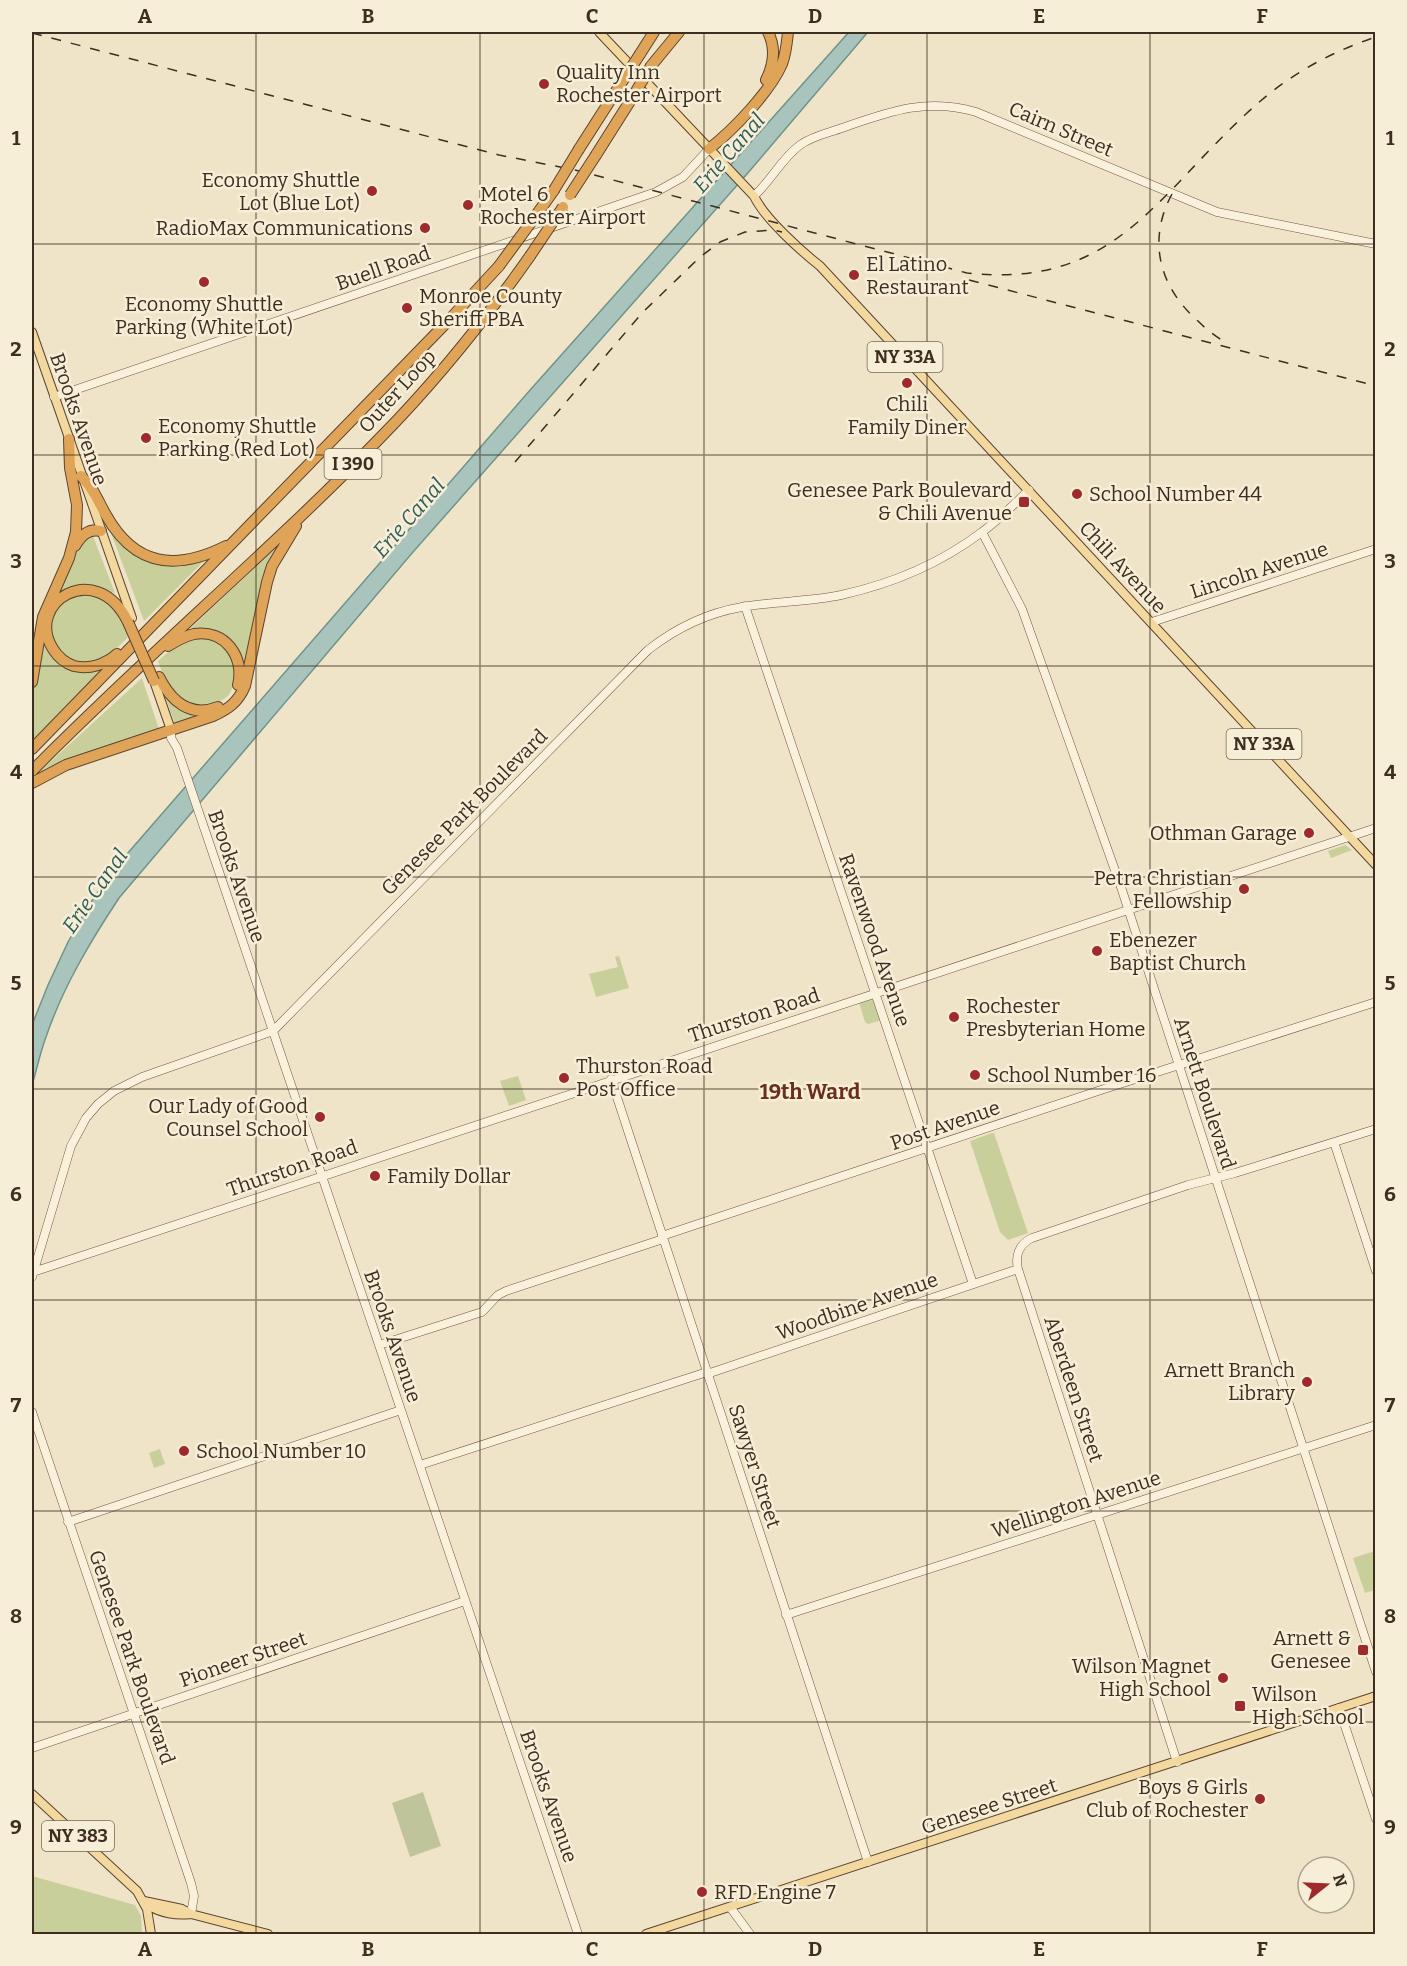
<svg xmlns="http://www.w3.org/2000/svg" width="1407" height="1966" viewBox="0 0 1407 1966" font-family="Bitter,serif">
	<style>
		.green { fill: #c9cf9b }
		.cemetery { fill: #bfc49a }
		.water { fill: #a9c4bc; stroke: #6f938a; stroke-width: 1.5 }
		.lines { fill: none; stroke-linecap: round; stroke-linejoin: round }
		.secondary-casing { stroke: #6f573f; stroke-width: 9 }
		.primary-casing { stroke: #5b4430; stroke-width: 10 }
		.highway-casing { stroke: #5b4430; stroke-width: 12 }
		.secondary { stroke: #faf1dc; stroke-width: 8 }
		.primary { stroke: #f3d9a0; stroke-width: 8 }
		.highway { stroke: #e0a458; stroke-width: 10 }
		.rail { stroke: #3d2e20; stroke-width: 1.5; stroke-dasharray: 10 10; stroke-linecap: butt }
		.highway-bridge-casing { stroke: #5b4430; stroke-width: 12; stroke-linecap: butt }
		.highway-bridge { stroke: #e0a458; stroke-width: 10 }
		.grid { fill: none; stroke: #3d2e20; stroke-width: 1.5; stroke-opacity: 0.55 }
		.poi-dot { fill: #9e2a2b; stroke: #f7eed8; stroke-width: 2 }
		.labels { text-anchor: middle; stroke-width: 5; stroke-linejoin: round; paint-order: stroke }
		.shield { fill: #f7eed8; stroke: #756857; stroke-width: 1.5 }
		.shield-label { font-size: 18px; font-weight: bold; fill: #3d2e20 }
		.poi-label { font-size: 20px; fill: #3d2e20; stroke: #f7eed8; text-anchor: start }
		.street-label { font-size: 20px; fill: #3d2e20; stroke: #f7eed8 }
		.water-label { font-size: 21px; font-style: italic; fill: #2f5d5a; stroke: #f7eed8 }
		.neighbourhood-label { font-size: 21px; font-weight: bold; fill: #6b2e1e; stroke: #f7eed8 }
		.neatline { fill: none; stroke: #3d2e20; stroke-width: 2 }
		.grid-label { font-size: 20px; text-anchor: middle; font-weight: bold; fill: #3d2e20 }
	</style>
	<rect width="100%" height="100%" fill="#f0e4c8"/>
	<path class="green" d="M106,520L133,551L203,562L144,621Z
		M93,536L115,593L99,589L57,598L75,553L82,540Z
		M283,541L245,666L243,667L235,648L189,631L190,629Z
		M76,593L105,597L123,622L128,637C113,654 89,672 66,658C60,654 55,645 51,639L53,612Z
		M42,631L55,657L101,670L32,742V697Z
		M196,636L217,640L235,661C234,697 232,699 198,708C173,696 167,688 158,661L175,646Z
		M142,678L159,729L39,776L37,774Z
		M164,693L192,713L202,717L175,724Z
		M1345,845L1352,850L1331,858L1328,851Z
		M619,956L629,988L596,997L589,974L618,967L615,957Z
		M873,997L882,1020L868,1024L865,1022L859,1002Z
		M518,1076L526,1100L509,1106L500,1081Z
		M992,1133H994L1028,1233L1008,1240L1000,1232L970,1141Z
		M160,1449L165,1464L154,1468L149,1453Z
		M1375,1551V1590L1365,1593L1353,1558Z
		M32,1876L135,1905L141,1916L142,1934H32Z"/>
	<path class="cemetery" d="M423,1792L441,1846L410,1857L392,1803Z"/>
	<path class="water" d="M849,32H868L747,174L413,552L119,898C90,942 63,987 46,1037C40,1053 37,1069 32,1085V1025L48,985L68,942L89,905L114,869L531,389Z"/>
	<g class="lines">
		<defs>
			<path id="secondary" d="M754,196C771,181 781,159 800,145C812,136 828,133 842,128C888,112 927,97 976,112L1217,212L1376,244
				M54,397L656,192L683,177L709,149
				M982,532L1022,609L1122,890L1376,1672
				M745,606L973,1284
				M1152,622L1376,549
				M171,730V738L177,748L230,904L578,1934
				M611,1079L868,1862
				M1334,1142L1376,1271
				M662,1236L1104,1089L1376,1002
				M33,1272L1376,828
				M32,1277L71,1146L86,1118L98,1104L114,1091L142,1077L273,1031L648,650C676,628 707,613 742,607C775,601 809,602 841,595C891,584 941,563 982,532C999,520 1014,504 1029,490
				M379,1345L482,1312L498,1295L506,1291L663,1239
				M707,1374L1018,1269
				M32,1412L191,1883L194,1896L191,1914
				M420,1465L707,1372
				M68,1522L401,1410
				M786,1615L1376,1425
				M1339,1708L1376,1819
				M32,1748L465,1601
				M1177,1762L1018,1269C1015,1256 1019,1244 1032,1238L1188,1185L1235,1173L1376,1129
				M730,1907L750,1934"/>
			<path id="primary" d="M599,32L754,196C764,218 801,251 820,266L1376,865
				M32,332L132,618
				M154,681L171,730
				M32,1794L137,1891L147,1909L151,1934
				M144,1901L182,1909L191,1914L268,1934
				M148,1905C160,1913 177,1916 191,1914
				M646,1934L1376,1696"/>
			<path id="highway" d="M640,54L654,32
				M651,66L679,32
				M766,80C774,64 776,48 768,32
				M579,149L620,85
				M709,149C733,130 770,92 782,64C786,54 787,42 788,32
				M596,155L632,98
				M537,214L554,190
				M81,476C93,487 98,501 106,515C135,567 176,571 226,546
				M75,546C81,536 88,528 101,531
				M168,646C176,641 185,636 194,634C225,629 245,657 238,685
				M117,654C106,664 90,670 74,666C65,663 58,657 53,649C24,603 96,557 128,622
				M159,677C171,701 190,718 218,707
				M32,682L43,617L69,558L76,532L77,505L70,468L69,439
				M32,749L450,319L499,266
				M32,771C144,657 268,553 380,438C435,382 485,320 530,256
				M32,783L66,765L213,716C229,709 238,702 245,686L267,582L272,566L296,526"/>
		</defs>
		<use href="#secondary" class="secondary-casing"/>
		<use href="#primary" class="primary-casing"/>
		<use href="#highway" class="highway-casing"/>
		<use href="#secondary" class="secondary"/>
		<use href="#primary" class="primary"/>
		<use href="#highway" class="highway"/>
		<path class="rail" d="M32,33L499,155L575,170L967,273C1112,289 1154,199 1247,113C1284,78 1327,53 1376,37
			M1172,194C1147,240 1159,287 1198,321C1207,330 1217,338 1229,344
			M969,280L1376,386
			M515,462L642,313L700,257L720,242L745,232L773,230L782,232"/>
		<defs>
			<path id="highway-bridge" d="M620,85L640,54
				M632,98L651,66
				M554,190L579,149
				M570,195L596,155
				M530,256L563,207
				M499,266L537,214
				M128,622L154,681"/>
		</defs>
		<use href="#highway-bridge" class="highway-bridge-casing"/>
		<use href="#highway-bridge" class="highway-bridge"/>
	</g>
	<path class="grid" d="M256,32V1934M480,32V1934M704,32V1934M927,32V1934M1150,32V1934M32,244H1376M32,455H1376M32,666H1376M32,877H1376M32,1089H1376M32,1300H1376M32,1511H1376M32,1722H1376"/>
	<g class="poi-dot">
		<circle cx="544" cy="84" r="6"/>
		<circle cx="372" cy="191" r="6"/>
		<circle cx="468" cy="205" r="6"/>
		<circle cx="425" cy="228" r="6"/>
		<circle cx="854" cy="275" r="6"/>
		<circle cx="204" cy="282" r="6"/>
		<circle cx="407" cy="308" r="6"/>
		<circle cx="907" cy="383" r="6"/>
		<circle cx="146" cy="438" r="6"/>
		<circle cx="1077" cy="494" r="6"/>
		<rect x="1018" y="496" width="12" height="12" rx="3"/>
		<circle cx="1309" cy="833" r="6"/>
		<circle cx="1244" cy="889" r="6"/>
		<circle cx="1097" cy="951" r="6"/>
		<circle cx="954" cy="1017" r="6"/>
		<circle cx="975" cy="1075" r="6"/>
		<circle cx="564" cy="1078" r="6"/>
		<circle cx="320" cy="1117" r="6"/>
		<circle cx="375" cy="1176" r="6"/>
		<circle cx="1307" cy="1382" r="6"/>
		<circle cx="184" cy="1451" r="6"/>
		<rect x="1357" y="1644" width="12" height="12" rx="3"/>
		<circle cx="1223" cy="1678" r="6"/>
		<rect x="1234" y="1700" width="12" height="12" rx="3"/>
		<circle cx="1260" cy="1799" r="6"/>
		<circle cx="702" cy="1892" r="6"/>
	</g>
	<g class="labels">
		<g class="shield">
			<rect x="867.5" y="342" width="75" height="30" rx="4.5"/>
			<rect x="324.5" y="449" width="57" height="30" rx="4.5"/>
			<rect x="1226.5" y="729" width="75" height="30" rx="4.5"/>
			<rect x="42" y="1821" width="72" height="30" rx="4.5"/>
		</g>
		<g class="shield-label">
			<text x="905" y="363">NY 33A</text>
			<text x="353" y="470">I 390</text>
			<text x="1264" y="750">NY 33A</text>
			<text x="78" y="1842">NY 383</text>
		</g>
		<g class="poi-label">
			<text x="556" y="79">Quality Inn<tspan x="556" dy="23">Rochester Airport</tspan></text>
			<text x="360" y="187" text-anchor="end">Economy Shuttle<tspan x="360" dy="23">Lot (Blue Lot)</tspan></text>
			<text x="480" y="201">Motel 6<tspan x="480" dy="23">Rochester Airport</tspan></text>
			<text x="413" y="235" text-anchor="end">RadioMax Communications</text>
			<text x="866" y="271">El Latino<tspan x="866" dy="23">Restaurant</tspan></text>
			<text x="419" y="303">Monroe County<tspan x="419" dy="23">Sheriff PBA</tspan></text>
			<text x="204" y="311" text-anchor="middle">Economy Shuttle<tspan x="204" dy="23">Parking (White Lot)</tspan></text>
			<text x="907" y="411" text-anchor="middle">Chili<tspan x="907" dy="23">Family Diner</tspan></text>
			<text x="158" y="433">Economy Shuttle<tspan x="158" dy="23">Parking (Red Lot)</tspan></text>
			<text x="1012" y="497" text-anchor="end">Genesee Park Boulevard<tspan x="1012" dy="23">&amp; Chili Avenue</tspan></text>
			<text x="1089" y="501">School Number 44</text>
			<text x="1297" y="840" text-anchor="end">Othman Garage</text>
			<text x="1232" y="885" text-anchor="end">Petra Christian<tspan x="1232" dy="23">Fellowship</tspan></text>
			<text x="1109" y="947">Ebenezer<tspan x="1109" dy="23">Baptist Church</tspan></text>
			<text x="966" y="1013">Rochester<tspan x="966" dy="23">Presbyterian Home</tspan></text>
			<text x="576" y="1073">Thurston Road<tspan x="576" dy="23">Post Office</tspan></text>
			<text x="987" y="1082">School Number 16</text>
			<text x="308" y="1113" text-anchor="end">Our Lady of Good<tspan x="308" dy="23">Counsel School</tspan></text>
			<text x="387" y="1183">Family Dollar</text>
			<text x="1295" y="1377" text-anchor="end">Arnett Branch<tspan x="1295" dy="23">Library</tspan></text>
			<text x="196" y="1458">School Number 10</text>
			<text x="1351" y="1645" text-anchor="end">Arnett &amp;<tspan x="1351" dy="23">Genesee</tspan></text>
			<text x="1211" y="1673" text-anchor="end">Wilson Magnet<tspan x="1211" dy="23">High School</tspan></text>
			<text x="1252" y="1701">Wilson<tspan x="1252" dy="23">High School</tspan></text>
			<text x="1248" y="1794" text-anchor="end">Boys &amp; Girls<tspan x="1248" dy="23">Club of Rochester</tspan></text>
			<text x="714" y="1899">RFD Engine 7</text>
		</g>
		<g class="street-label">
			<text transform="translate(1061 129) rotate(23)" y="7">Cairn Street</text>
			<text transform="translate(383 268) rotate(-19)" y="7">Buell Road</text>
			<text transform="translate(397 391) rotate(-48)" y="7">Outer Loop</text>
			<text transform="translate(79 419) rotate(71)" y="7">Brooks Avenue</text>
			<text transform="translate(1123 567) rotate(47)" y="7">Chili Avenue</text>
			<text transform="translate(1259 570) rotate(-18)" y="7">Lincoln Avenue</text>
			<text transform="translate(464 812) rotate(-45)" y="7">Genesee Park Boulevard</text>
			<text transform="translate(237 876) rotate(71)" y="7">Brooks Avenue</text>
			<text transform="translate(875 940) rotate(71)" y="7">Ravenwood Avenue</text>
			<text transform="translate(754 1015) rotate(-18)" y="7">Thurston Road</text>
			<text transform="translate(1205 1093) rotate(72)" y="7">Arnett Boulevard</text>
			<text transform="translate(945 1125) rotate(-19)" y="7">Post Avenue</text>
			<text transform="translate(292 1168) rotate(-19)" y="7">Thurston Road</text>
			<text transform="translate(857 1306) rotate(-19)" y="7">Woodbine Avenue</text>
			<text transform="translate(393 1336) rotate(71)" y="7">Brooks Avenue</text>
			<text transform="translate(1074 1389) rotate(72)" y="7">Aberdeen Street</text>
			<text transform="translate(755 1466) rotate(72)" y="7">Sawyer Street</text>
			<text transform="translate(1076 1504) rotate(-18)" y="7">Wellington Avenue</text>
			<text transform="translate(132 1657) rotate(71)" y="7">Genesee Park Boulevard</text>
			<text transform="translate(243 1659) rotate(-19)" y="7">Pioneer Street</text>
			<text transform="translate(549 1796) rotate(71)" y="7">Brooks Avenue</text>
			<text transform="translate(989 1806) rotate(-18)" y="7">Genesee Street</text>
		</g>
		<g class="water-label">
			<text transform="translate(729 153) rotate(-49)" y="7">Erie Canal</text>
			<text transform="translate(409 518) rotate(-49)" y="7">Erie Canal</text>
			<text transform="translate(95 891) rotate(-55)" y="7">Erie Canal</text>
		</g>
		<g class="neighbourhood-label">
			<text x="810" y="1099">19th Ward</text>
		</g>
	</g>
	<rect width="1407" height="1966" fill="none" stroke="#f7eed8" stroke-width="66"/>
	<g transform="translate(1326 1885) rotate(72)"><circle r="28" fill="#f7eed8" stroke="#ada18e" stroke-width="1.5"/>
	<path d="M0-4.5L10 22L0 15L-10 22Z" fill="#9e2a2b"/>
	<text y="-9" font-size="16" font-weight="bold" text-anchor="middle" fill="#3d2e20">N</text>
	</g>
	<rect x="33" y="33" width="1341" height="1900" class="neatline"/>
	<g class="grid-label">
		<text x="145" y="23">A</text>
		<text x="368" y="23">B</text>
		<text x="592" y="23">C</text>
		<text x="815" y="23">D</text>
		<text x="1039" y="23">E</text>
		<text x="1262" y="23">F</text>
		<text x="16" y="145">1</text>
		<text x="1390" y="145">1</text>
		<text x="16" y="356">2</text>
		<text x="1390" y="356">2</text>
		<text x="16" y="568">3</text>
		<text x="1390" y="568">3</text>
		<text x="16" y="779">4</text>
		<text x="1390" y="779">4</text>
		<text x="16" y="990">5</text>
		<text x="1390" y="990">5</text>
		<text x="16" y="1201">6</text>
		<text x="1390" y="1201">6</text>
		<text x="16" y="1412">7</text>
		<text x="1390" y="1412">7</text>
		<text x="16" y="1623">8</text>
		<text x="1390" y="1623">8</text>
		<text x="16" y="1834">9</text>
		<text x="1390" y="1834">9</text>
		<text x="145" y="1956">A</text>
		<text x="368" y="1956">B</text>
		<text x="592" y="1956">C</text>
		<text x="815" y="1956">D</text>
		<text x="1039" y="1956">E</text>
		<text x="1262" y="1956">F</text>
	</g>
</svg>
